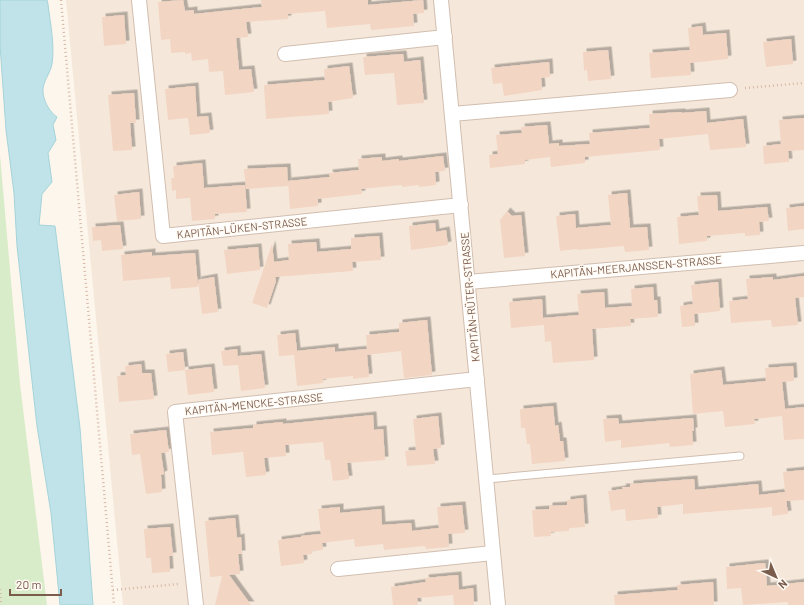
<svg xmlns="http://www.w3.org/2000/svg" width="804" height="605" viewBox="0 0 804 605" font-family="Barlow,sans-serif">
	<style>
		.residential { fill: #f5e8da }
		.green { fill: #d8ecc9 }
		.water { fill: #bfe3e8; stroke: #a5d3da }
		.building { fill: #f3d5c3; filter: url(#shadow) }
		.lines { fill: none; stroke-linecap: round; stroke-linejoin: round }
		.lane-casing { stroke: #d1beb0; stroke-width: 9 }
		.street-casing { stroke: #d1beb0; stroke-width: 16 }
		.path { stroke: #d9b8a5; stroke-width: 2.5; stroke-dasharray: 1 3; stroke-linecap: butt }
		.lane { stroke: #fff; stroke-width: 7 }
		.street { stroke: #fff; stroke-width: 14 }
		.labels { text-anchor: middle; stroke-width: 3; stroke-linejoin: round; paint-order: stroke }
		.street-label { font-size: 11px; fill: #7a5c4d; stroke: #fffaf3 }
	</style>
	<defs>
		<filter id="shadow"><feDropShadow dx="3.5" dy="-3.5" stdDeviation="0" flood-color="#0004"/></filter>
	</defs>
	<rect width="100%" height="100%" fill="#fdf6ec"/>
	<path class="residential" d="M66,0H804V605H123Z"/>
	<path class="green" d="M0,155L20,384L47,605H0Z"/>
	<path class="water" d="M0,0H47L48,4C50,23 55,44 52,64C51,71 46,77 44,84C40,95 48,111 57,117L53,125L56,140L48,153L52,182L42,194L39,225L55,226L80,428L93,605H60L51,513L37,426L17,246L14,193L6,130L0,45Z"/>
	<path class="building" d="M183,0L185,11L194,10V14L262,7L261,0H368V5L423,0L424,13L413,14L414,26L371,30L370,24L327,28L325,11L288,14V19L246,22L248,37L236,38L239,70L251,69L254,92L225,95L223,71L209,72L208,59L192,61L191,53L185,54V52L171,53L170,39L161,40L158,2Z
		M124,15L126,44L104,46L102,17Z
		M702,26L703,35L726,33L728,59L690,63L691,75L651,78L649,53L690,50L688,28Z
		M791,39L793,64L766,67L763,42Z
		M608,50L611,79L588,81L587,70L584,71L583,52Z
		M403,54L404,62L420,60L424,103L397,105L394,73L365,75L363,57Z
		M549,62L550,77L541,78L542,90L504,96L502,83L493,84L491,68Z
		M349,66L353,98L328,102L329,114L266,119L264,85L325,80L324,69Z
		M195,86L197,117L208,116L210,133L190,135L188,118L168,120L165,89Z
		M134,93L136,123H130L132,150L113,151L108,95Z
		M706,111L707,123L743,119L746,147L710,150L708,134L659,139L660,150L585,157V163L551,167L550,157L525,160V164L490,168L489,155L498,154L496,135L522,133L521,127L547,125L549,144L559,143V146L590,144L589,133L650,128L649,114L682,112V113Z
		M804,118V150L788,151L789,162L764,164L763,146L781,144L779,120Z
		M443,156L445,171L435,172L436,185L419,187V185L402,187V185L361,189L362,194L318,199V206L290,209L288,181L330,177L329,173L359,170L358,159L382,157V161L399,159V161Z
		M202,163L204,188L245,185L247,212L215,214V219L192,221L190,198L176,199V190L172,191L171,178H174L173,166Z
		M287,167L288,186L246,189L244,169Z
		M139,192L141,219L117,221L114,195Z
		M627,193L630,228L647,227L649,250L625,252L624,246L577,250V249L560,251L556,216L575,214L576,228L611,225L608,195Z
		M717,195L718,211L767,207L769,221L759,222L760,235L745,236V233L707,236V241L679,244L677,217L699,215L697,196Z
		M804,206V229L788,231L786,208Z
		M507,211L512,216L521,215L525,256L504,258L500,220Z
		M435,223L436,232L446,230L448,245L411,250L409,226Z
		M120,225L123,249L102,251L101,240L93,241L92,227Z
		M379,236L381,260L352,262L353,271L275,277L276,281L267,308L252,303L272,244L274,262L289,260L288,244L316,242L317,252L351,249V238Z
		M258,247L260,270L227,274L224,250Z
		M152,252V256L195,253L198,287L171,289L170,277L123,281L121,255Z
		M804,276V297L795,298L798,325L772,327L771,320L731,323L729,301L748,299L746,279L773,277V280Z
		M214,277L218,312L202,314L198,280Z
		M718,282L720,311L694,314L695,326L682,327L680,306L693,304L691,285Z
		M653,287L654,300H657L658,317L630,319L631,326L592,329L594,360L553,363L551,341L545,342L544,325L511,328L509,302L542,299L543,318L579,315L577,294L604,292L605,308L632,306L631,289Z
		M427,320L432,375L404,378L401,351L367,355L369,377L353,379V376L323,379V383L297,386L294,355L279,356L277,335L295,333L297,351L335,347V352L367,349L366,335L399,332V323Z
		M237,349L238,360V356L261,354L265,388L241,391L238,365L223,366L221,351Z
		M183,352L185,370L168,372L166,354Z
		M141,364L142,373H151L154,399L119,402L117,376L126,375L125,366Z
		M793,366L794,381L782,382L785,409L804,407V439L784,440L782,416L754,419L755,424L725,427L723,411L693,414L690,374L721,370L723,385L766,381L765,368Z
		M211,367L214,392L188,395L185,370Z
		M553,406L555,426L558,425L560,441H563L565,461L532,464L530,444H527L525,428H521L520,409Z
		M373,415L374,430L383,429L385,460L347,463L349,479L333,481L330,460H325L323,442L285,445L286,456L264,458L266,475L246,477L243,452L212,455L210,432L253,428V425L283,422V424Z
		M438,416L441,448L433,449L435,464L407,466L405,451L416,450L413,419Z
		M618,418L619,424L693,418L694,431H692L693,445L670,447L669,443L621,448V440L605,442L603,419Z
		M166,430L169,452L161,453L164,474L161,475L162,492L146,494L140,454L132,455L130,434Z
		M804,470V500L786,501L783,472Z
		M694,479L695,490L758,484L759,495L785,492L788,514L772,516V507L683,514V504L657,507L658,518L626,521L625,509L611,511L608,491L623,489L622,487H630V484Z
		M583,498L585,527L569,528V531L551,532V536L534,537L532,510L549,509V506L567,505V500Z
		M462,505L465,533L448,534L449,547L426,549L425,546L384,550L383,544L355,547L354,539L322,543L323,550L312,551V554L303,555L304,563L281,566L278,540L301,537V536L321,534L318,509L340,507V513L381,509L382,525L411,523L412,531L439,528L437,507Z
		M235,518L237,538L241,537L242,554H238L240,574L229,575L251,605H215L222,576L210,577L205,521Z
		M170,527L173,556H169L170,572L152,573L151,558H146L144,529Z
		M765,563L767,586L804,582V605H788V602L743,605L741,588L727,589L726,567Z
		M458,575L459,590L473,588L474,605H454L453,595L417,598L418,605H393L391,587L426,582L425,578Z
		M713,582L714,605H615L614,595L678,590L677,585Z"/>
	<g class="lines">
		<defs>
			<path id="lane" d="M487,479L740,456"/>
			<path id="street" d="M139,0L163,236L461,205
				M441,0L498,605
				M285,54L445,37
				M452,114L730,90
				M468,282L804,253
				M338,569L493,553
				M196,605L175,412L477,379"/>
		</defs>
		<use href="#lane" class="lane-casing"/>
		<use href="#street" class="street-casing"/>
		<path class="path" d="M61,0L114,605
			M745,88L804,83
			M0,589L1,605
			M113,590L179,584"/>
		<use href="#lane" class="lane"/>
		<use href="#street" class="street"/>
	</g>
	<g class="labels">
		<g class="street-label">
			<text transform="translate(242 228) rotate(-6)" y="4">KAPITÄN-LÜKEN-STRASSE</text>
			<text transform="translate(636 267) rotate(-5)" y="4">KAPITÄN-MEERJANSSEN-STRASSE</text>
			<text transform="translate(470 297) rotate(-95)" y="4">KAPITÄN-RÜTER-STRASSE</text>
			<text transform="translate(254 404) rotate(-6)" y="4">KAPITÄN-MENCKE-STRASSE</text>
		</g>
	</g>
	<g transform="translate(776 577) rotate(136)" stroke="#fffaf3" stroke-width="3" paint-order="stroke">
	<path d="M0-3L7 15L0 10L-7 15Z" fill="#7a5c4d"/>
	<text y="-6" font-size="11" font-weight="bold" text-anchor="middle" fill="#7a5c4d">N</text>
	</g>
	<path d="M10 589v6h51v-6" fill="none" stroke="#7a5c4d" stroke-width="2"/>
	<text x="16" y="589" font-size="12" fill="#7a5c4d" stroke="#fffaf3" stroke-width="3" paint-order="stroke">20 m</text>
</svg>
